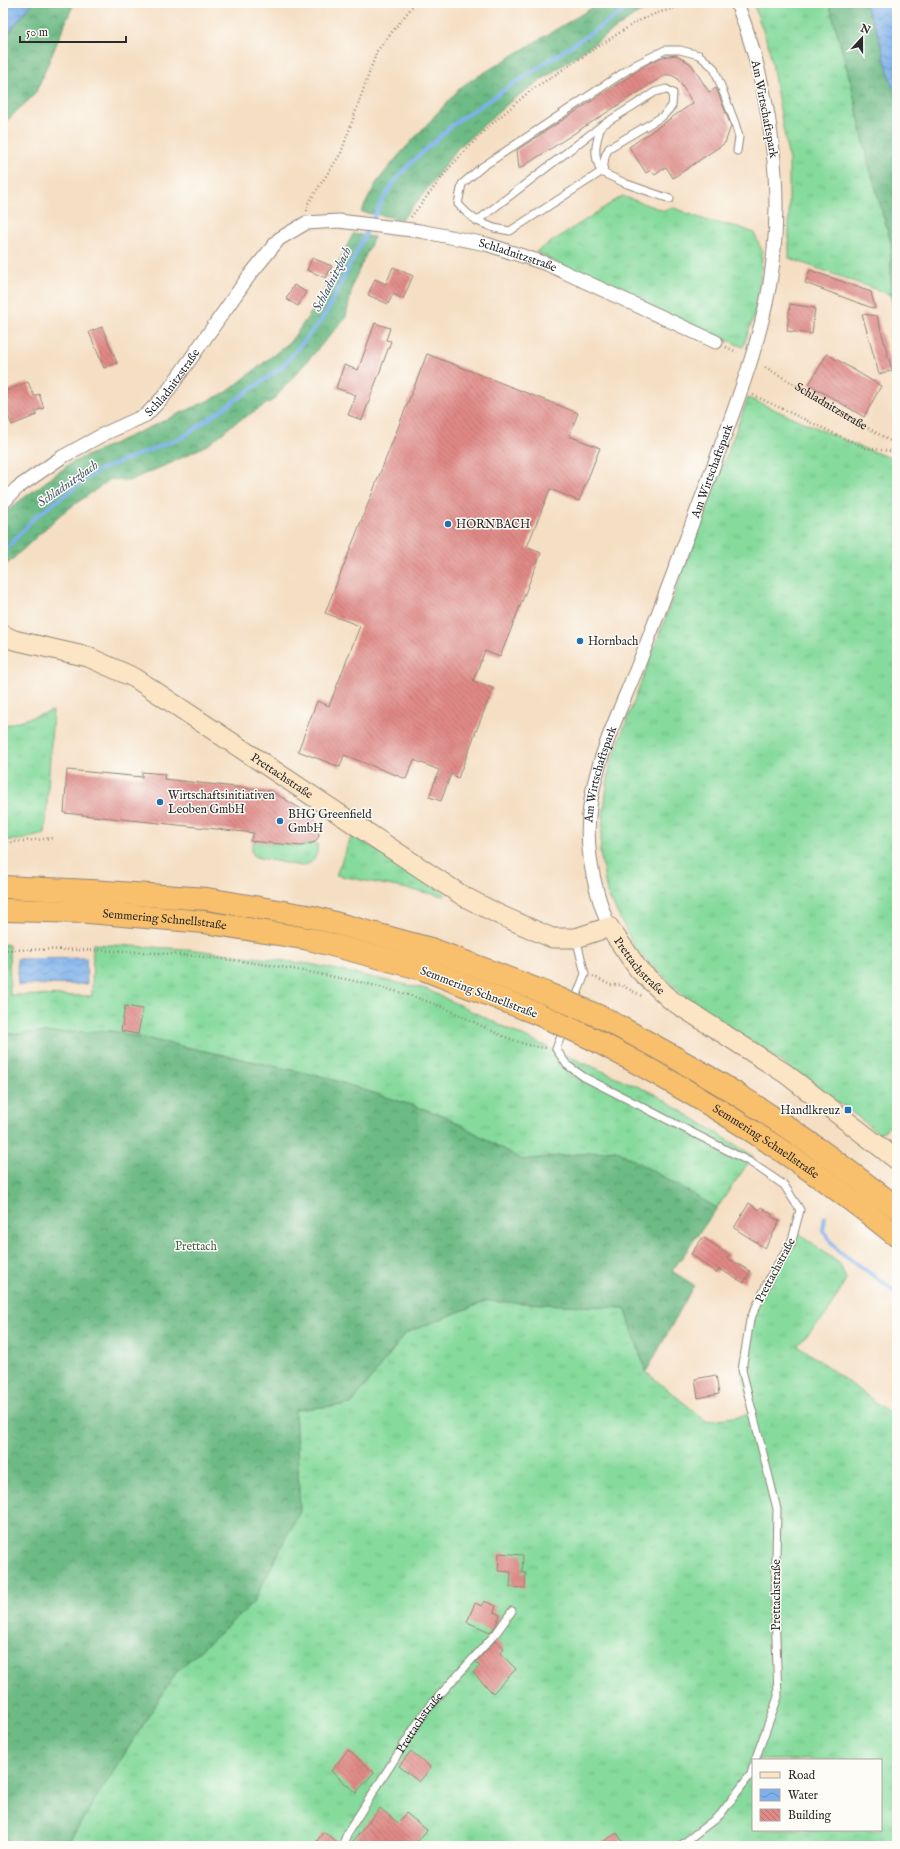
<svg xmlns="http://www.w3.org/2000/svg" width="900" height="1849" viewBox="0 0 900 1849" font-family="'IM FELL English',serif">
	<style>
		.grass { fill: url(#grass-tufts); stroke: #588264; fill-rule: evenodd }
		.forest { fill: url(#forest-crowns); stroke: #4c7258 }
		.water { fill: url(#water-waves); stroke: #546e8b }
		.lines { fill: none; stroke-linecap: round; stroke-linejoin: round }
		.stream { stroke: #7eb1eb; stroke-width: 4 }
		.building { fill: url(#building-back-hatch) }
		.lane-casing { stroke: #908578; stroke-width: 9 }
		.street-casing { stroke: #908578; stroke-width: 15 }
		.secondary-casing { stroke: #908578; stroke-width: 21 }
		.highway-casing { stroke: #908578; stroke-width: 24 }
		.path { stroke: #908578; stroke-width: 2.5; stroke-dasharray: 1 3; stroke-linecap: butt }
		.lane { stroke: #fff; stroke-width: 7 }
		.street { stroke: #fff; stroke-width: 13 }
		.secondary { stroke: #fce5c4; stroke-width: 19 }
		.highway { stroke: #f8bf6c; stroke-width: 22 }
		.highway-bridge-casing { stroke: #908578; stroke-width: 24; stroke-linecap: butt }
		.highway-bridge { stroke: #f8bf6c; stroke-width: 22 }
		.poi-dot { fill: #1f6fb2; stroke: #fdfcf7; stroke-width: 1.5 }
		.labels { text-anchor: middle; stroke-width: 3; stroke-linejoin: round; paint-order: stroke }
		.street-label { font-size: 12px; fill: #2b2b2b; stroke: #fdfcf7 }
		.poi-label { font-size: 12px; fill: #2b2b2b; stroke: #fdfcf7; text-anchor: start }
		.park-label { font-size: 12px; fill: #46604d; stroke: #fdfcf7 }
		.water-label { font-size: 13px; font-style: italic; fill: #485a6e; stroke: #fdfcf7 }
	</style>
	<defs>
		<pattern id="grass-tufts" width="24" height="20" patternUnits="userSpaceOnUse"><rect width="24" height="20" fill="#85da9c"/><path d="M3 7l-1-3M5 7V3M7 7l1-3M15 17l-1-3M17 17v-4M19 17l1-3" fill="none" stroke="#73bb87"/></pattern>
		<pattern id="forest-crowns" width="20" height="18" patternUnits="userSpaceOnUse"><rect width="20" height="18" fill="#6cba84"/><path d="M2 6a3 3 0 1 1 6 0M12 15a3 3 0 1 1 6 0" fill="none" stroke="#59976c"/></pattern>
		<pattern id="water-waves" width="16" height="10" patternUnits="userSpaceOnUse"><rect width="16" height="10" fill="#7eb1eb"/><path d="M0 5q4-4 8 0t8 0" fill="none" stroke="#6790bf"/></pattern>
		<pattern id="building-back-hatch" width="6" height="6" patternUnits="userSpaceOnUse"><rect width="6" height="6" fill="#e08986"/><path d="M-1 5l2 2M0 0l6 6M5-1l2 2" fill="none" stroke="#b6706e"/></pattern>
	</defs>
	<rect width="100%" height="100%" fill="#fdfcf7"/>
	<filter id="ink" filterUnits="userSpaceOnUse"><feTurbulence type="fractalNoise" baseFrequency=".025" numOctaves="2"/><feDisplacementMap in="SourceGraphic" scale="8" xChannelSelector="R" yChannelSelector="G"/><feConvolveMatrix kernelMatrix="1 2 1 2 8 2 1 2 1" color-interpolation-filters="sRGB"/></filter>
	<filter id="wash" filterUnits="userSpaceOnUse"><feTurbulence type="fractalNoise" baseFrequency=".012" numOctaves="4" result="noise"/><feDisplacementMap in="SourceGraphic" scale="16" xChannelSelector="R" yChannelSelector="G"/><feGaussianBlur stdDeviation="0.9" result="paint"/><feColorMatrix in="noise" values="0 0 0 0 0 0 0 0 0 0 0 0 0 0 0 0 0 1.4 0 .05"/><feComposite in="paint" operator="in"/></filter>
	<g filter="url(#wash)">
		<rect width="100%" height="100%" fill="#f5dfc4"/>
		<path class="grass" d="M753,3H829L852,87L868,161L891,243V295L789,258V161L769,47Z
			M622,196L665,211L671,207L708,221L739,227L754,233L762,251L761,277L756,310L743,347L605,287L536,252Z
			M748,398L865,449L897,460V556L894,565L897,568V699L895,703L897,704V1119L884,1131L878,1133L854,1114L759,1046L688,1001L636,950L607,893L600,852L603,815L610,765Z
			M53,711L45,834L19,840H3V726Z
			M352,835L445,893L443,896L336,875Z
			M254,841L301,846L317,843C319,855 314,864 301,866L255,857C250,851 251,848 254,841Z
			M3,944L9,945L10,995L92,996L93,944L187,949L310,964L426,989L529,1039L655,1094L753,1156L717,1208L616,1150L522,1160L445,1116L324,1077L112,1031L3,1034Z
			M795,1230L840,1264L846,1279L827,1314L798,1345L897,1418V1846H66L177,1671L253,1603L300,1510L295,1410L351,1404L406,1333L486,1301L625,1308L646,1372L706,1421L752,1414L742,1370L750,1320ZM753,1760H881V1830H753Z"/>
		<path class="forest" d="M32,3H74L35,94L3,124V40Z
			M600,3H661L637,14L512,100L457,149L421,197L402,219L361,212L377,182L399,155L462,86Z
			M829,3H864L877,31L897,103V340L891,295V243L868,161L852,87Z
			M353,234L374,237L353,283L346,317L273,400L232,425L209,444L171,463L128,481L111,479L61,514L3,568V517L13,506L71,463L227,392L290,342L320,300Z
			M112,1031L324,1077L445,1116L522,1160L616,1150L717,1208L672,1271L694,1285L646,1372L625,1308L486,1301L406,1333L351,1404L295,1410L300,1510L253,1603L177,1671L66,1846H3V1034Z"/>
		<path class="water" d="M3,3H32L3,40Z
			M864,3H897V103L877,31Z
			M86,958L87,984L18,985L17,959Z"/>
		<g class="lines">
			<path class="stream" d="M3,552L34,518L97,471L183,437L281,368L324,317L382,201L397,178L417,157L456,122L636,3
				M887,1142L897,1131
				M825,1217L823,1231L838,1251L884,1283L897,1294"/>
		</g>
		<g id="blocks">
			<path class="building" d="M676,55L691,64L709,92L716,88L731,126L725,143L673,178L666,167L655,175L651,170L646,173L629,147L693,103L677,78L671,75H665L519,169L517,150L648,64L663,57Z
				M312,258L332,266L326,278L307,270Z
				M393,267L413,276L403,299L393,294L388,304L368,295L375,279L386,284Z
				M810,270L871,292L875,309L805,283Z
				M294,285L306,292L298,306L286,299Z
				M790,304L815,308L812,334L787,331Z
				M862,314L877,316L892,370L879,374Z
				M375,323L390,328L386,340L391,341L362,420L348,415L356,395L336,388L344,365L358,370Z
				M102,327L117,363L104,368L89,332Z
				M427,354L578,413L569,436L600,448L579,501L550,489L527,547L541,553L500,657L485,651L473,681L493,688L458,778L451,774L441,801L429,797L439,770L414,760L406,779L344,755L340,767L298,751L317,701L329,706L360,626L325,613Z
				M827,354L881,386L864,417L809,384Z
				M28,382L34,396L39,394L44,408L35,411L37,415L12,425L3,403V392Z
				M67,770L142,777V772L165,774L164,779L271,791L308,813L318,823L319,836L315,842L301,846L250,841L254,833L64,813Z
				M125,1006L143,1009L138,1034L121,1031Z
				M749,1203L759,1210L761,1207L772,1214L771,1216L780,1221L765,1248L734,1228Z
				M703,1237L729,1255L727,1258L750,1271L744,1283L719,1269L716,1273L691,1254Z
				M716,1375L719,1394L698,1398L695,1379Z
				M499,1553L523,1555L522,1573H526L525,1588L510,1587L511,1572L498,1571Z
				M484,1601L496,1606L494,1612L500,1615L496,1625L490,1632L467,1622L475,1603L482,1606Z
				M496,1640L504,1648L500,1653L516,1669L493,1693L473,1673L480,1666L476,1662Z
				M348,1750L374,1772L356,1793L331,1771Z
				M411,1751L431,1768L419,1782L399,1766Z
				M380,1808L398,1823L406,1813L427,1830L414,1846H349Z
				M323,1832L338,1842L337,1846H314Z
				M617,1833L625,1846H596Z"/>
		</g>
	</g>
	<g filter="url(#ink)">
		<use href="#blocks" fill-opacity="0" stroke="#908578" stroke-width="1"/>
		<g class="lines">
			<defs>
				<g id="lane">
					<path d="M601,172C593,153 595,146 601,126"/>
					<path d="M603,173L605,156L609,148L663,116L672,106L673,93L666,89L655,92L601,126L477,221L494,228L510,231L601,172L603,173L627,184L670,199"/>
					<path d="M477,221L467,213L458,204L462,184L482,167L635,65L665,50H680L699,55L714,68L735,123L739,137L737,151"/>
					<path d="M576,938L585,974L556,1049L567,1065L584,1077L750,1162L784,1185L800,1210L791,1244L773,1271L750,1320L742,1370L777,1509L775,1609L778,1697L755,1760"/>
					<path id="s2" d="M342,1846L348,1832L426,1710L497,1632L512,1611"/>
					<path d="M680,1846L720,1815L751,1774L753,1767"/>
				</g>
				<g id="street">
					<path id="s3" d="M3,503L17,488L62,457L104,434L146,415L165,395L249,276L279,239L306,223L339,221L420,231L486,244L547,264L716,342"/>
					<path id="s4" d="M609,927C593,887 583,843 591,800C598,755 622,705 639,663C666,594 692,524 718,454C738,399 760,342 770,283C785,189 771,92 737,3"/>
				</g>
				<g id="secondary">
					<path id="s5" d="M3,635L14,640L88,657L135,678L428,873L463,896L500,915L552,938H576L609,927L639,970L671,1000L786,1074L897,1160"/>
				</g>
				<g id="highway">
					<path d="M3,887L91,891L207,899L313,917L431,949L546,993"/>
					<path id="s6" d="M3,910L88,912L204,922L309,939L423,969L536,1013"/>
					<path d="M603,1018C651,1044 700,1070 746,1100C798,1133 848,1170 897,1208"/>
					<path id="s7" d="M593,1039C700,1095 803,1159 897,1236"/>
				</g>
			</defs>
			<use href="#lane" class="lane-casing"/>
			<use href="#street" class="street-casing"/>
			<use href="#secondary" class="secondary-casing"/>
			<use href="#highway" class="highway-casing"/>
			<g class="path">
				<path d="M307,211V205L341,153L377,51L415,3"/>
				<path d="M411,217L450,167L487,128L530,91L636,22L657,13L694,3"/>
				<path d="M726,347L737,352"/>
				<path id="s1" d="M765,367L897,445"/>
				<path d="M753,395L865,448L897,452"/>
				<path d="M3,843L54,838"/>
				<path d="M3,950C109,948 215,953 319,974C338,978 357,981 376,986C402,993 428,1000 453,1012C482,1025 513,1045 546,1048"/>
				<path d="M593,976L610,985H621L642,996"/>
			</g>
			<use href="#lane" class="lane"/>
			<use href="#street" class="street"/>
			<use href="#secondary" class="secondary"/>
			<use href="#highway" class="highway"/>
			<defs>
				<path id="highway-bridge" d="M546,993L603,1018
					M536,1013L593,1039"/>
			</defs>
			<use href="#highway-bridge" class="highway-bridge-casing"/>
			<use href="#highway-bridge" class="highway-bridge"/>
		</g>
	</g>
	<g class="poi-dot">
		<circle cx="448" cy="524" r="4"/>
		<circle cx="580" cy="641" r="4"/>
		<circle cx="160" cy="802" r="4"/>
		<circle cx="280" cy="821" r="4"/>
		<rect x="844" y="1106" width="8" height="8" rx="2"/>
	</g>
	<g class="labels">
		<g class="street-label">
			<text transform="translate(765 109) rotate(79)" y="4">Am Wirtschaftspark</text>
			<text dy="4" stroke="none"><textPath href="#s3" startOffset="637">Schladnitzstraße</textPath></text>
			<text dy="4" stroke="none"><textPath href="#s3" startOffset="211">Schladnitzstraße</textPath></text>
			<text dy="4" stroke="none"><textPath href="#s1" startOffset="77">Schladnitzstraße</textPath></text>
			<text dy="4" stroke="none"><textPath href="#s4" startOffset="481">Am Wirtschaftspark</textPath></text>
			<text dy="4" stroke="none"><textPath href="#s5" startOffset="316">Prettachstraße</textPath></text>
			<text dy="4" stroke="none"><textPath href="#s4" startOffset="157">Am Wirtschaftspark</textPath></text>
			<text dy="4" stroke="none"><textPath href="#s6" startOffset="162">Semmering Schnellstraße</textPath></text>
			<text dy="4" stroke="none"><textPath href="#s5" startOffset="740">Prettachstraße</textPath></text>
			<text transform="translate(479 992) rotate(21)" y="4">Semmering Schnellstraße</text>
			<text dy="4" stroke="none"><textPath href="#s7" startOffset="201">Semmering Schnellstraße</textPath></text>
			<text transform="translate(775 1270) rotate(-62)" y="4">Prettachstraße</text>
			<text transform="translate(776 1595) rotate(-90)" y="4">Prettachstraße</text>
			<text dy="4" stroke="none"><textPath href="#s2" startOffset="146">Prettachstraße</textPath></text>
		</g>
		<g class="poi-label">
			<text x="456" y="528">HORNBACH</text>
			<text x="588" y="645">Hornbach</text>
			<text x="168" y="799">Wirtschaftsinitiativen<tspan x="168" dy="14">Leoben GmbH</tspan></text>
			<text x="288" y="818">BHG Greenfield<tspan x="288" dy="14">GmbH</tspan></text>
			<text x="840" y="1114" text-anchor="end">Handlkreuz</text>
		</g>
		<g class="park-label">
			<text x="196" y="1250">Prettach</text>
		</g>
		<g class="water-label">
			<text transform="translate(331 279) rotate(-63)" y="5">Schladnitzbach</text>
			<text transform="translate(67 483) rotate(-35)" y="5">Schladnitzbach</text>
		</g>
	</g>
	<rect width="900" height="1849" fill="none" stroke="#fdfcf7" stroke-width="16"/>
	<rect x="752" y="1759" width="130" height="72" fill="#fdfcf7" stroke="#a9a8a5"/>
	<rect x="760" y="1772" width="20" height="6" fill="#fce5c4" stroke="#a9a8a5"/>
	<text x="788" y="1779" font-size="12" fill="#2b2b2b">Road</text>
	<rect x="760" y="1789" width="20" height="12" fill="url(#water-waves)" stroke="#a9a8a5"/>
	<text x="788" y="1799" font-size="12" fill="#2b2b2b">Water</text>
	<rect x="760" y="1809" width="20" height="12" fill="url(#building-back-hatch)" stroke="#a9a8a5"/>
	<text x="788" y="1819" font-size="12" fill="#2b2b2b">Building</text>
	<g transform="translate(862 38) rotate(21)" stroke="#fdfcf7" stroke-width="3" paint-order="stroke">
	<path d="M0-3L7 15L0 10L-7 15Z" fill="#2b2b2b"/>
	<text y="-6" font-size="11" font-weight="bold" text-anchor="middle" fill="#2b2b2b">N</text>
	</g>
	<path d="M20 36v6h106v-6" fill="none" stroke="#2b2b2b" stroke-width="2"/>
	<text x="26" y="36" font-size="12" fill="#2b2b2b" stroke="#fdfcf7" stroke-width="3" paint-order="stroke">50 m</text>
</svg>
